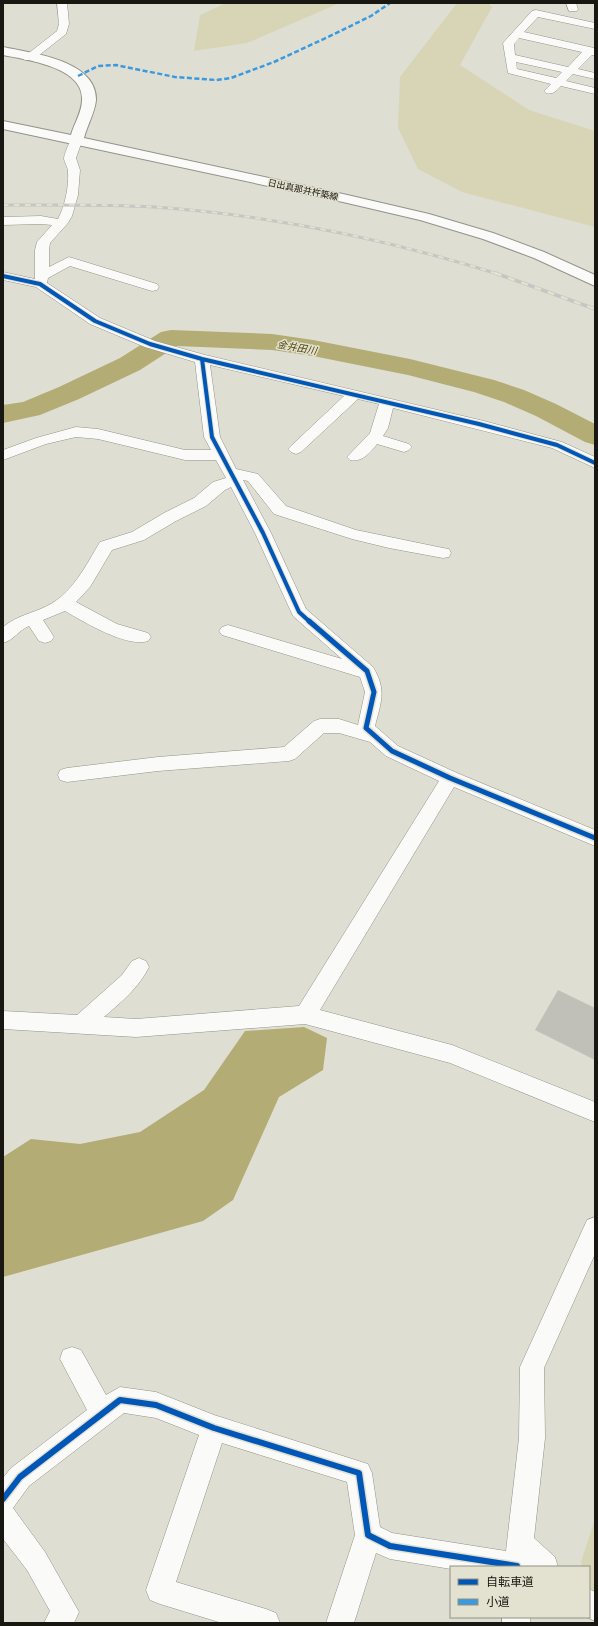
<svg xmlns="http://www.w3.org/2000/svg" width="598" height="1626" viewBox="0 0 598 1626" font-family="Rubik,'Noto Sans JP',sans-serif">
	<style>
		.green { fill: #d8d5b6 }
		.water { fill: #b3ac74 }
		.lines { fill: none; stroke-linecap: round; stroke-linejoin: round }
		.river { fill: #b3ac74; fill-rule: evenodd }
		.building { fill: #c1c0b8 }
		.street-casing { stroke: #93928a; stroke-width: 1 }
		.secondary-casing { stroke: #93928a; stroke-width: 2 }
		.street { fill: #fafaf8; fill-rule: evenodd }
		.secondary { fill: #fafaf8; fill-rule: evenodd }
		.rail-far1-casing { stroke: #c6c6c4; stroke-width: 3 }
		.rail-casing { stroke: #c6c6c4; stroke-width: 3.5 }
		.rail-far1 { stroke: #e3e1cf; stroke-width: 2; stroke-dasharray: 5.5; stroke-linecap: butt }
		.rail { stroke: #e3e1cf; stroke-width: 2.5; stroke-dasharray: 7; stroke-linecap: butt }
		.quiet { stroke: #3b9ade; stroke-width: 2.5; stroke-dasharray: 5 2.5; stroke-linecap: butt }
		.cycleway-far2-casing { stroke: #e3e1cf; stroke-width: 6 }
		.cycleway-far1-casing { stroke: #e3e1cf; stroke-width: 8 }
		.cycleway-casing { stroke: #e3e1cf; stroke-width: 9 }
		.cycleway-far2 { stroke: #0057b8; stroke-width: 4 }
		.cycleway-far1 { stroke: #0057b8; stroke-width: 5 }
		.cycleway { stroke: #0057b8; stroke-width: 6 }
		.labels { text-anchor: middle; stroke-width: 3; stroke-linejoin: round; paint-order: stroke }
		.far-street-label { font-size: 9px; fill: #181711; stroke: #e3e1cf }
		.far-water-label { font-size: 10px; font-style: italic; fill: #473f00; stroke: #e3e1cf }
	</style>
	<rect width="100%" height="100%" fill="#deded3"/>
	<path class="green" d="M226,3H340L247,43L194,51L200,15Z
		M457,3H488L492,7L460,65L529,110L595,131V227L462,192L418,169L398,128L400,77Z
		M595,1519V1605L589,1587V1567H583L581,1562Z"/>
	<path class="water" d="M304,1027L327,1038L323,1070L279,1097L233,1200L203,1221L3,1277V1157L31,1139L80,1144L140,1132L204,1090L245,1031Z"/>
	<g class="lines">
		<path class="river" d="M171,330L272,334L313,340L410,359L494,380L524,390L556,404L595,424V445L585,442L536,416L504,402L474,392L408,375L313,356L272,350L177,346L140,370L79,399L40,415L3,423V405L23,402L59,387L120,358L161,332Z"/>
	</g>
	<path class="building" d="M558,990L595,1008V1060L535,1030Z"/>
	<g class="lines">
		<defs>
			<path id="street" d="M57,3H67L69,24L66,34L33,60H25L23,58L25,56L57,31L59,24Z
				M566,3H576L578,9L577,11H569Z
				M536,10L595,23V29L538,17L524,32L594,48L595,55H592L578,69L595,73V79L573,74L566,81L595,88V94L561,86C556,91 553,95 546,93L544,91L551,84L508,73L503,43L532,11ZM519,38L582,52L568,67L515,55L514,44ZM516,62L562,72L556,78L517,69Z
				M76,137L80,138L82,141L76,158L80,170L78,195L72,216L68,223L50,243L49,250V267L69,257L157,284L159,287L157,290L152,291L70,266L48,278L47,283L100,318L155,341L205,355L484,421L562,442L595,457V468L552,448L393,408L388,428L383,436L409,444L412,447L409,450L404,452L377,444C370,453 361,463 350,460L347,457L370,433L379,404L358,399L301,452L296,454L291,452L288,449L291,446L344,396L210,365L220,437L236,469L258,474L286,506L356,530L443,548L449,549L451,553L449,557L443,558L389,548L352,539L274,514L248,481L243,480L271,533L306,609L373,667C387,690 381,702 375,726L398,746L457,773L595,830V846L454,787L320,1010L452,1045L595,1102V1122L450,1063L305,1024L136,1037L3,1029V1011L77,1015L122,975L132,961L139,958L146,961L149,967C139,988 121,1002 104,1017L136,1019L299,1006L439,781L386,756L370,742L339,733H324L295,759L289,761L158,771L67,782L60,780L58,775L60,770L67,768L158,757L284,747L314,721L320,719H339L358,725L365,692L360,677L222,635L219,631L222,627L228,625L342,659L293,616L255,533L231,487L225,490L206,506L176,521L144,540L112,550L90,587L76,602L117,624L148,633L151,637L148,641C127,648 84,622 65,611L43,620L54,637L51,641L45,643L39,641L29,626C19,630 14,640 3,643V627C18,615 31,614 47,606C73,593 86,565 100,542L132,532L164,513L194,498L213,482L226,478L216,460H185L98,439L76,437L46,444L3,460V450L36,438L76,427L98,429L185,450H211L204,437L195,362L145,347L90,324L36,287L3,280V272L35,279V250L37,242L52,225L41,224L3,225V217L41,216L58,219C65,206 69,186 68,172C68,167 65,164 64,159C64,154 69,143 72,138Z
				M595,1217V1254L544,1368L545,1438L534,1538L555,1557L558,1567H451V1569L390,1559L376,1553L354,1623H326L355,1535L347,1482L222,1443L176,1582L266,1609L276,1613L280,1623H222L160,1604L150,1600L146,1590L199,1435L156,1418L124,1413L29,1486L13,1508L45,1552L79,1612L74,1623H44L50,1611L27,1570L3,1539V1478L11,1468L87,1410L60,1359L63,1350L72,1347L81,1350L106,1395L120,1387L156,1392L214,1415L368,1464L372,1473L380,1527L392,1533L506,1551L519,1438L520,1367L587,1220Z
				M589,1589L595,1592V1621L586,1617H589Z
				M502,1617H530V1623H502Z"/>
			<path id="secondary" d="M3,47C31,53 97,60 96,100C95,112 87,126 84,138L343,194L429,214L493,233L544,252L595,275V286L534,258L483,239L420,220L343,202L3,129V121L71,135C74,124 82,112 82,100C84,67 27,60 3,55Z"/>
		</defs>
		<use href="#street" class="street-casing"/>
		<use href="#secondary" class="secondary-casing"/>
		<use href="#street" class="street"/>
		<use href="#secondary" class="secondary"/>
		<defs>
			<path id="rail-far1" d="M3,205C53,205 104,204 154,207C271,215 386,239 498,274"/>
			<path id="rail" d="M495,273L595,309"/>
		</defs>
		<use href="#rail-far1" class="rail-far1-casing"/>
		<use href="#rail" class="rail-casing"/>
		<use href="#rail-far1" class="rail-far1"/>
		<use href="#rail" class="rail"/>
		<path class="quiet" d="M78,76L98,66L116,65L175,77L216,80L231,78L274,62L328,37L371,16L390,3"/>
		<defs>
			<path id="cycleway-far2" d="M3,276L40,284L95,321L150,344L202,359L479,424L557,445L595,463
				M202,359L212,437L263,533L299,612L310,622"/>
			<path id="cycleway-far1" d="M309,621L367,671L374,692L366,728L392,751L450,778L595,838"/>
			<path id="cycleway" d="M3,1499L20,1477L120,1400L156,1405L214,1428L359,1473L368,1535L390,1546L517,1566"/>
		</defs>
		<use href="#cycleway-far2" class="cycleway-far2-casing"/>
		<use href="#cycleway-far1" class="cycleway-far1-casing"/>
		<use href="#cycleway" class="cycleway-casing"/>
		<use href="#cycleway-far2" class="cycleway-far2"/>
		<use href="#cycleway-far1" class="cycleway-far1"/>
		<use href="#cycleway" class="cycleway"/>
	</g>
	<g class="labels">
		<g class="far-street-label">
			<text transform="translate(303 190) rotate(12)" y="3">日出真那井杵築線</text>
		</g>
		<g class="far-water-label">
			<text transform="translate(297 347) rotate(10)" y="4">金井田川</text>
		</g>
	</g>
	<rect width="598" height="1626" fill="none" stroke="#181711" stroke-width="8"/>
	<rect x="450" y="1566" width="140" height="52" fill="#e3e1cf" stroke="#929083"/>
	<rect x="458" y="1579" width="20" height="6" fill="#0057b8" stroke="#929083"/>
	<text x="486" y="1586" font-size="12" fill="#181711">自転車道</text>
	<rect x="458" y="1599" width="20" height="6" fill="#3b9ade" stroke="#929083"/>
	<text x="486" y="1606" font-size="12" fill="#181711">小道</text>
</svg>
